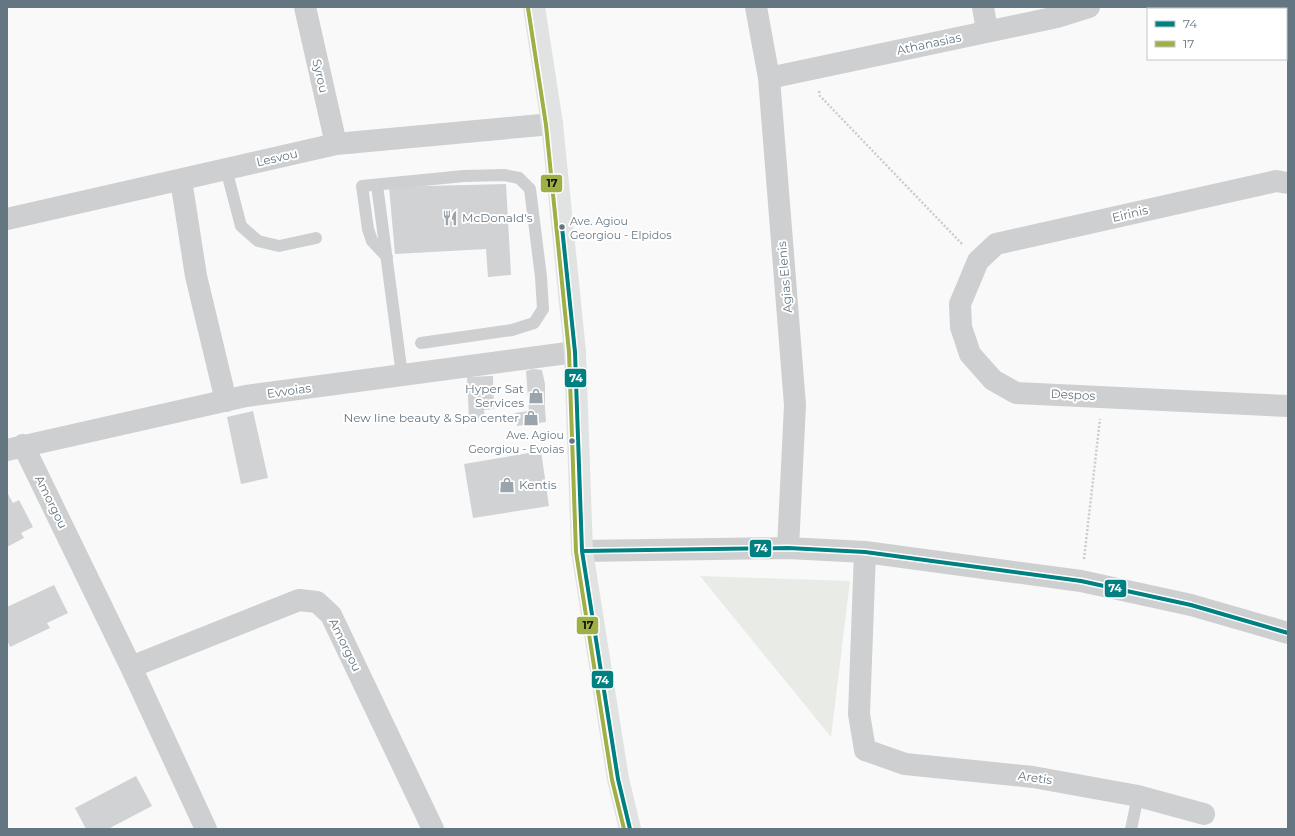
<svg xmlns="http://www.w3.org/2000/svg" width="1295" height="836" viewBox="0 0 1295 836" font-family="Montserrat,sans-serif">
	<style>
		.green { fill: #e8ebe6 }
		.building { fill: #d0d2d3 }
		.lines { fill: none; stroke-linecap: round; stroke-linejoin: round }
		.path { stroke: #cbcccd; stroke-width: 2.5; stroke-dasharray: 2 2; stroke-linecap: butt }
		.service { stroke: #cecfd0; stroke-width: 12 }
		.minor { stroke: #cecfd0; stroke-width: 22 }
		.secondary { stroke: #e1e2e2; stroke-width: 22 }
		.bus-1-casing { stroke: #fff; stroke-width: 7 }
		.bus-2-casing { stroke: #fff; stroke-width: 7 }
		.bus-1 { stroke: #008080; stroke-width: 4 }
		.bus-2 { stroke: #9eaf45; stroke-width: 4 }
		.bus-dot { fill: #657683; stroke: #fff; stroke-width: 1.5 }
		.labels { text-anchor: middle; stroke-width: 4; stroke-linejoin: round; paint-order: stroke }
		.bus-label { font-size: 11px; fill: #657683; stroke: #fff; text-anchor: start }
		.street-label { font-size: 12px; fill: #657683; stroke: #fff }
		.poi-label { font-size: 12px; fill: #657683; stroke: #fff; text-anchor: start }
		.line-badge { stroke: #fff; stroke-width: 1.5 }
		.badge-label { font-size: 11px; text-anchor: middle; font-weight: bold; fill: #fff }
		.pale-badge-label { font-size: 11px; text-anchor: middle; font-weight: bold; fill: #111 }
	</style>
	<rect width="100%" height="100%" fill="#f9f9f9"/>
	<path class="green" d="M700,576L850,581L831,737Z"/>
	<path class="building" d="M506,184L511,275L488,277L486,249L395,254L389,187Z
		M533,369L542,370L545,384V409L546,422L517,426L515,413L529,411L526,371Z
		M493,376L494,409L484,410L485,419L469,420L467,377Z
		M253,411L268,478L241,484L227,417Z
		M541,451L549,506L473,518L464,464Z
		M7,492L13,503L19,500L33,527L21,533L24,538L7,547Z
		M54,585L68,613L47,623L50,628L10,647L7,640V607Z
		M136,776L152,806L108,829H86L75,808Z"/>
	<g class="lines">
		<path class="path" d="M819,91L820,96L963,245
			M1084,559L1100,419"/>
		<path class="service" d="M226,169L241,226L258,241L279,246L316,238
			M377,185L402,375
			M387,257L372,241L368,229L362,186L464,176L504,175L519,178L530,189L541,277L543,309L534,323L512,330L421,343
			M1131,829L1138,796"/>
		<path class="minor" d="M305,7L336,144
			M756,7L769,78L795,405L788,548
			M983,7L987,31
			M769,78L1057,17L1089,7
			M181,180L196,276L226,401
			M1288,183L1276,181L996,244L978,261L960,304L961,327L970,354L993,380L1016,393L1288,406
			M7,219L336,144L552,124
			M23,445L131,667L206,829
			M7,450L246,396L575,352
			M582,551L788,548L865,552L1081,581L1191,605L1288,633
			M865,552L859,714L865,750L905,764L1033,777L1138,796L1204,814
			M131,667L299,600L317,602L331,615L433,829"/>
		<path class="secondary" d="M534,7L552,124L575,352L582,551L618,779L630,829"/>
		<defs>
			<path id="bus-1" d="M562,227L575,352L582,551L618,779L630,829
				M582,551L788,548L865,552L1081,581L1191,605L1288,633"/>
			<path id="bus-2" d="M528,8L546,125L569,352L576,552L612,780L624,829"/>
		</defs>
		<use href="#bus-1" class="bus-1-casing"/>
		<use href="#bus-2" class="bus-2-casing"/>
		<use href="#bus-1" class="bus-1"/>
		<use href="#bus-2" class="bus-2"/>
	</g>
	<defs>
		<symbol id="restaurant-bare" viewBox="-9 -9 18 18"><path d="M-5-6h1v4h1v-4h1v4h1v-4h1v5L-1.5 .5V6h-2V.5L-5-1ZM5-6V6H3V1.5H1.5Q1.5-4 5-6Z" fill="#99a4ac" stroke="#fff" stroke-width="2.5" paint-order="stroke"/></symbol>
		<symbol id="shop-bare" viewBox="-9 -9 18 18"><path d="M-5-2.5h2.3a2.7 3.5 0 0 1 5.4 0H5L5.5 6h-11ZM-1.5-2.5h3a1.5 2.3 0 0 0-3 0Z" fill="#99a4ac" stroke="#fff" stroke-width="2.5" paint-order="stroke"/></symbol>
	</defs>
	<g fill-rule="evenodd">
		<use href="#restaurant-bare" x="439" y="207" width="22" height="22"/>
		<use href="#shop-bare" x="525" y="385" width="22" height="22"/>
		<use href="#shop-bare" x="520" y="407" width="22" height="22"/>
		<use href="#shop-bare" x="496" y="474" width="22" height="22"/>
	</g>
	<g class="bus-dot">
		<circle cx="562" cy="227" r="3.5"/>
		<circle cx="572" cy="441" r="3.5"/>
	</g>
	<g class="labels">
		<g class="bus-label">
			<text x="570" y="225">Ave. Agiou<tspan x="570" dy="14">Georgiou - Elpidos</tspan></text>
			<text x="564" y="439" text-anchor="end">Ave. Agiou<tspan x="564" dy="14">Georgiou - Evoias</tspan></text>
		</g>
		<g class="street-label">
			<text transform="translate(929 44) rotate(-12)" y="4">Athanasias</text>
			<text transform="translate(320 76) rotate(77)" y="4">Syrou</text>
			<text transform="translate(277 158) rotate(-13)" y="4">Lesvou</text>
			<text transform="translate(1130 214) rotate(-13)" y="4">Eirinis</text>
			<text transform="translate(785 277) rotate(-95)" y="4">Agias Elenis</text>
			<text transform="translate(289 391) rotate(-8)" y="4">Evvoias</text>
			<text transform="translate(1073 395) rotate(3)" y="4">Despos</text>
			<text transform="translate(51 502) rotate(64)" y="4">Amorgou</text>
			<text transform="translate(345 645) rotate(64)" y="4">Amorgou</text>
			<text transform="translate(1035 778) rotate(8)" y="4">Aretis</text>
		</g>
		<g class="poi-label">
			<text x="462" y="222">McDonald's</text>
			<text x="524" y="393" text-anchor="end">Hyper Sat<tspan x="524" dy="14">Services</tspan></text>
			<text x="519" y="422" text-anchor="end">New line beauty &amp; Spa center</text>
			<text x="519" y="489">Kentis</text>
		</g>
	</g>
	<g class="line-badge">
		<rect x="540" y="174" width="23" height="19" rx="4" fill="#9eaf45"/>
		<rect x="564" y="368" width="23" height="20" rx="4" fill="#008080"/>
		<rect x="749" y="539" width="23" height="19" rx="4" fill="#008080"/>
		<rect x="1104" y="579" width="23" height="19" rx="4" fill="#008080"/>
		<rect x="576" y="616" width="23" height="19" rx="4" fill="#9eaf45"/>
		<rect x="591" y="670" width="23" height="19" rx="4" fill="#008080"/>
	</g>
	<g class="badge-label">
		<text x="576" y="382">74</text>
		<text x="761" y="552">74</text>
		<text x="1115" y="592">74</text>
		<text x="602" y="684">74</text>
	</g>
	<g class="pale-badge-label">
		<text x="552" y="187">17</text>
		<text x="588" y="629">17</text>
	</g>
	<rect width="1295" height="836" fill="none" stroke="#657683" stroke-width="16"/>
	<rect x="1147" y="8" width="140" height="52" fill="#ffffff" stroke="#c1c8cd"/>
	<rect x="1155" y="21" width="20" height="6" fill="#008080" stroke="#c1c8cd"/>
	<text x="1183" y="28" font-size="12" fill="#657683">74</text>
	<rect x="1155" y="41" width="20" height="6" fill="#9eaf45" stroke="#c1c8cd"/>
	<text x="1183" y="48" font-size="12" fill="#657683">17</text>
</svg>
